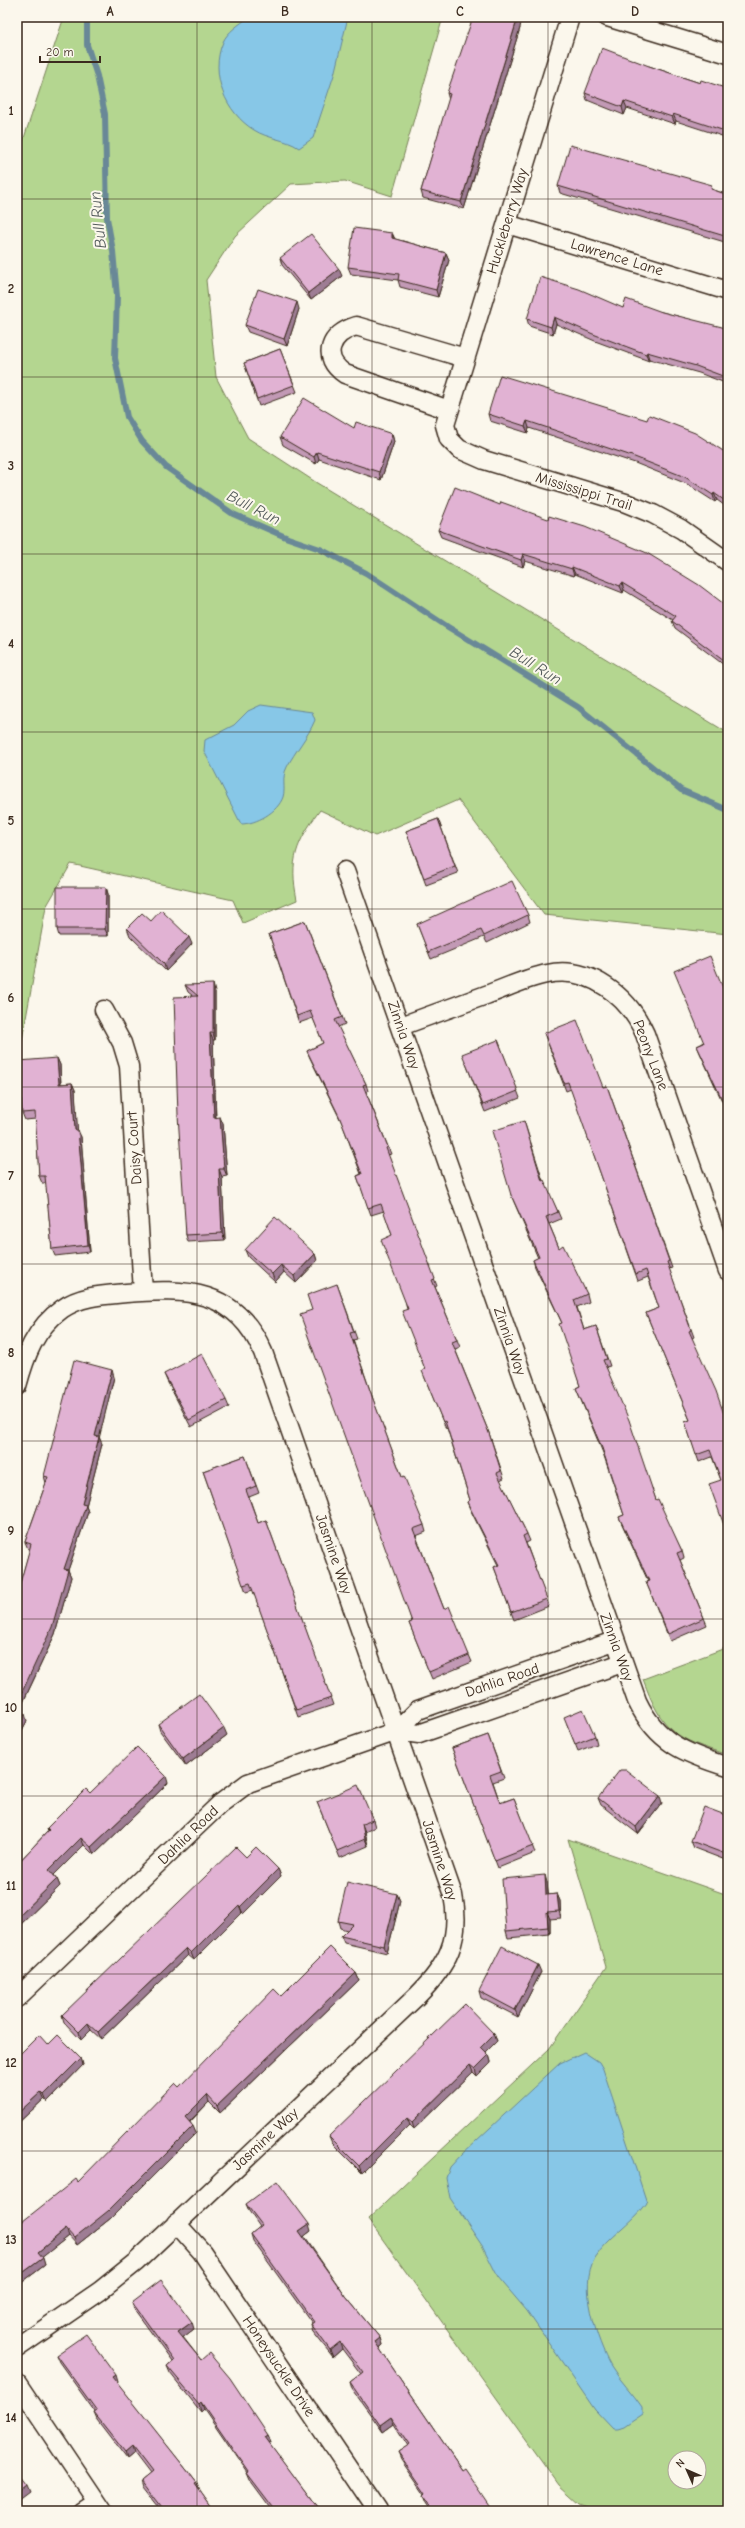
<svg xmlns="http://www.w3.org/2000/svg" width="745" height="2528" viewBox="0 0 745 2528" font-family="'Comic Neue',sans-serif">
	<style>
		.green { fill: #b4d690; stroke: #788057; fill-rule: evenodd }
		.water { fill: #87c7e7; stroke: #698897 }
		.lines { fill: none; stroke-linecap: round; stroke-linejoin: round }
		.stream { stroke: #698897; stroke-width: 6 }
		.minor-casing { stroke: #3b2a1e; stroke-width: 21 }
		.minor { stroke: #fbf7ec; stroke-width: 18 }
		.wall { fill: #c299b5; stroke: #3b2a1e }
		.shaded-wall { fill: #9e7d94; stroke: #3b2a1e }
		.building { fill: #e1b2d3; stroke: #3b2a1e }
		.grid { fill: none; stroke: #3b2a1e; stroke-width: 1; stroke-opacity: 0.55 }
		.labels { text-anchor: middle; stroke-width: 4; stroke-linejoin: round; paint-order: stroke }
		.street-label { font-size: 15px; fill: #3b2a1e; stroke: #fbf7ec }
		.water-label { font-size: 16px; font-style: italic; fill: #52595a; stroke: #fbf7ec }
		.neatline { fill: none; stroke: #3b2a1e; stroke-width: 1.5 }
		.grid-label { font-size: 13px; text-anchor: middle; font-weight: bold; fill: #3b2a1e }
	</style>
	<rect width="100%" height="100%" fill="#fbf7ec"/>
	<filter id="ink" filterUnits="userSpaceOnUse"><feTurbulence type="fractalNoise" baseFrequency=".025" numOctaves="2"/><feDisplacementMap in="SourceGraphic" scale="8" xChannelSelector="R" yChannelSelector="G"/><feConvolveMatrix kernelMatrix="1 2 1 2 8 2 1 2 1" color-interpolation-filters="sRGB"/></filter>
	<g filter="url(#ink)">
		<path class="green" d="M64,17H443L392,196L345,181L291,184L235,236L206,280L216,377L248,438L317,483L728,733V934L544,915L458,800L375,836L320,810C296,843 289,859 297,900L243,923L233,900L71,864L46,907L17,1068V159Z
			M728,1647V1755C676,1739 662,1732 643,1679Z
			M568,1839L728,1895V2511H601L579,2503L559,2485L368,2219L549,2049L606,1967ZM675,2458H699V2482H675Z"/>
		<path class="water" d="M249,17H348L334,75L313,138L299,148C286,139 268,139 254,130C226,113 209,74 223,42C227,32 240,24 249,17Z
			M261,705L312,712L315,720C308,737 295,751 287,767C281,779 286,787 283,797C278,812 256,824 241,824L204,751L205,740L234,725L248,711Z
			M584,2052L599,2062L603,2069L647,2203C632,2224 608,2237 595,2258C578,2285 597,2341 611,2366C620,2381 633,2393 642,2407V2414L623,2427L617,2429H613L595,2410L527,2311L498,2277L483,2247L450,2198L446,2178L450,2167L462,2154L560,2063Z"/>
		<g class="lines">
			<path class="stream" d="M87,17V45L97,76L105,114L107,218L113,251L117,296L115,358L127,417L142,441L166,467L233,514L288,538L320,549L366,573L448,627L578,707L681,790L728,810"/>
			<defs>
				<path id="minor" d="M570,17L445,425L449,439L459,449L484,460L626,503L653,514L681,529L728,562
					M607,17L728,54
					M507,224L728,291
					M449,410L345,374C320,357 330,334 356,326L465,358
					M345,871L637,1701C657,1743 686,1754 728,1767
					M104,1010L122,1043L129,1066L143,1292
					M401,1026C429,1016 458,1005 486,995C506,988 526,978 547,974C590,965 629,997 645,1034L728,1271
					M17,1386C25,1356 35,1328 62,1309C80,1296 103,1295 126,1293C186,1288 236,1289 263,1352L453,1895C462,1939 447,1966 417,1996L136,2262L100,2291L17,2348
					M397,1731L418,1710L614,1641
					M17,1998L220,1804L248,1783L397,1731L419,1734L622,1663
					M176,2223L202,2252L377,2511
					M17,2383L103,2511
					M81,2511L96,2501"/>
			</defs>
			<use href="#minor" class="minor-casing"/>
			<use href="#minor" class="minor"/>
		</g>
		<path class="wall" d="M520,28L464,209L423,198L421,191L449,100L447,93Z
			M649,66L700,83L728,89V138L676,121L675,124L627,108L624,115L587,100L585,93Z
			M558,186L714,190L728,195V243L560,193Z
			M392,233L395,239L446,253L449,260L438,297L400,287L398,280L351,274L348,267Z
			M280,258L342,276L311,300L282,265Z
			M623,308L662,312L728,330V384L699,373L649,359V361L595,341L556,324L553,334L529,326L527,319Z
			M299,309L287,346L248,332L245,325Z
			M280,349L297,392L259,406L244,363Z
			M488,414L728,454V508L717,500L715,502L687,484L635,463L529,428L528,433L490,421Z
			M354,428L392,434L394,442L381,480L319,459L316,464L283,445L280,437Z
			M438,530L728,607V668L675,628L672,621L673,620L624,590L623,593L575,574L574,576L525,561L523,567L441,537Z
			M438,819L458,873L426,885L406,831Z
			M106,887L108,894V936H59L57,929Z
			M528,915L530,922L487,943L484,937L431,959L417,924Z
			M151,921L192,944L166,971L130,936L127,928Z
			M305,921L345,1024L338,1027L366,1084L368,1091L366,1092L391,1154L388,1155L437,1286L435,1287L460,1347L455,1349L489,1433L504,1478L500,1480L527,1534L530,1541L526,1543L549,1606L514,1620L494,1567L498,1565L470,1509L467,1502L470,1500L447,1428L446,1429L425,1378V1369L407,1309L392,1235L384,1211L371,1215L357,1176L361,1174L342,1123L310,1058L307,1051L323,1043L313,1018L299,1023L269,934Z
			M185,985L215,992V1040H213L216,1118L223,1124L227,1176L222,1177L225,1240L188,1242L186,1235L193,996L188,992Z
			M728,1000V1114L700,1053L697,1046L703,1043Z
			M544,1033L603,1087L607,1086L672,1268L669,1269L694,1337L692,1338L721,1480L712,1457L699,1462L685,1422L690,1420L646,1313L659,1308L648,1277L638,1281L571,1089L566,1091Z
			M498,1040L520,1098L485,1112L465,1061Z
			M57,1058L60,1065L61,1084L72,1083L75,1090L77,1130L81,1137L90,1252L55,1256L52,1249L46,1183H42L39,1176L36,1119L25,1120L22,1113Z
			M524,1121L543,1181L558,1212L561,1219L549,1224L559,1248L587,1294L589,1302L577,1307L584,1330L596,1326L610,1366L606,1367L656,1500L682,1551L684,1558L680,1560L707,1625L670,1641L649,1589L646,1582L648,1581L622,1524L619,1517L624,1515L603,1453L576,1388L580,1386L562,1323L535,1267L533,1260L538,1258L511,1195Z
			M245,1250L315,1254L317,1261L296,1283L284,1272L275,1282L248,1257Z
			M337,1284L357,1339L353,1340L375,1405L402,1477L424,1525L426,1532L416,1536L444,1609L469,1655L472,1662L432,1679L409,1623L412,1622L312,1310Z
			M164,1374L226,1400L229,1407L191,1427L167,1381Z
			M114,1377L99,1437L102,1444L86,1506L88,1512L68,1570L71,1577L55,1634L19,1711L27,1721L17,1739V1594L30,1549H28L25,1542L46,1483L44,1476Z
			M245,1456L259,1493L249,1497L258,1523L266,1520L333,1705L298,1717L253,1590L246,1592L203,1471Z
			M158,1724L227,1735L186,1766L160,1731Z
			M567,1724L595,1736L597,1744L578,1751Z
			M488,1735L504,1778L493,1782L500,1803L514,1798L535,1853L498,1868L452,1748Z
			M168,1783L94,1855L84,1845L54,1875L57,1879L60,1886L17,1928V1864L48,1831L47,1828L90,1793Z
			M598,1798L662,1803L638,1834L601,1805Z
			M317,1802L373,1820L375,1827L365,1832L368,1846L340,1858Z
			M728,1816V1861L694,1848L691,1841Z
			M246,1857L278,1869L281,1876L243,1914L242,1912L194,1960L188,1955L101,2039L91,2030L81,2040L64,2022L62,2015Z
			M547,1882L548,1895L557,1894L560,1901L561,1918L550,1919V1934L508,1938L506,1931Z
			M397,1894L400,1901L387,1953L344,1943L341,1936L347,1930L340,1928L338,1921Z
			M541,1972L518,2017L481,1998L479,1991Z
			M356,1973L359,1980L220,2113L209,2102L190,2122L196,2133L111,2218L77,2245L69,2236L42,2257L45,2265L17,2286V2224L18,2225L78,2182L179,2087L281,1996Z
			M494,2034L497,2041L486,2052L489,2055L491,2062L477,2076L473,2072L414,2129L410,2125L362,2173L332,2143L329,2136Z
			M48,2045L81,2058L83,2065L47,2102L44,2099L17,2124V2057Z
			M246,2204L311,2231L304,2236L346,2297L380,2338L382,2345L379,2348L462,2470L494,2511H433L427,2502L424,2495L425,2494L401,2459L398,2452L408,2446L394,2424L383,2432L352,2389L350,2382L361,2374L342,2349L333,2357L313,2332L311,2324L312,2323L253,2241L251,2234L260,2227L249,2211Z
			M132,2302L194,2329L183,2337L201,2360L268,2435L271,2442L269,2443L320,2511H273L250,2480L247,2473H248L204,2409L201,2412L170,2373L167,2366L172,2361L134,2309Z
			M56,2355L118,2382L117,2383L197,2483L199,2490L214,2511H161L143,2488L141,2481L150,2474L134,2453L127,2459L97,2420L94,2413L95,2412L59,2362Z"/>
		<path class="shaded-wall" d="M518,17H522L520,28L464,209L461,202Z
			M624,101L627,108L624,115L622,107Z
			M673,114L676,121L675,124L672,117Z
			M392,233L395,240L392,238Z
			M446,253L449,260L438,297L436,290Z
			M339,269L342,276L311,300L308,293Z
			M297,302L299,309L287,346L284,339Z
			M554,317L556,324L553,334L551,327Z
			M647,352L649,359V361L646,354Z
			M527,421L529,428L528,433L525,426Z
			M392,434L394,442L381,480L379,472Z
			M317,452L319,459L316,464L314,457Z
			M714,493L717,500L715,502L713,495Z
			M523,554L525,561L523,567L521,560Z
			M572,567L575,574L574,576L572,569Z
			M622,583L624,590L623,593L620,586Z
			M106,887L108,894V936L105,929Z
			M189,937L192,944L166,971L164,964Z
			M213,984L215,992V1040L213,1033Z
			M210,1033L213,1040L216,1125L214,1118Z
			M57,1058L60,1065L61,1091L59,1084Z
			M72,1083L75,1090L78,1137L75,1130Z
			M220,1117L223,1124L227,1176L224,1169Z
			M78,1130L81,1137L90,1252L88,1245Z
			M219,1169L222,1177L225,1240L222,1233Z
			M315,1254L317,1261L296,1283L294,1276Z
			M281,1265L284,1272L275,1282L272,1274Z
			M112,1370L114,1377L98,1443L95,1436Z
			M99,1437L102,1444L86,1506L88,1512L66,1576L64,1569L82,1504Z
			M68,1570L71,1577L55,1634L17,1715V1703Z
			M25,1714L27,1721L17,1739V1727Z
			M224,1728L227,1735L186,1766L183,1759Z
			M166,1776L168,1783L94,1855L91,1847Z
			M660,1796L662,1803L638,1834L636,1827Z
			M362,1824L365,1832L368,1846L365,1839Z
			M81,1838L84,1845L51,1878L49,1870Z
			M278,1869L281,1876L243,1914L240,1907Z
			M545,1875L547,1882L549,1902L546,1895Z
			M57,1879L60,1886L17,1928V1918Z
			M397,1894L400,1901L387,1953L384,1946Z
			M557,1894L560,1901L561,1918L559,1911Z
			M239,1905L242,1912L194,1960L191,1953Z
			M547,1912L550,1919V1934L548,1927Z
			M186,1948L188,1955L101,2039L98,2032Z
			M538,1965L541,1972L518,2017L515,2010Z
			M356,1973L359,1980L220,2113L217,2106Z
			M88,2023L91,2030L81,2040L79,2032Z
			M494,2034L497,2041L484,2054L481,2047Z
			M489,2055L491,2062L477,2076L475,2069Z
			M81,2058L83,2065L47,2102L44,2095Z
			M470,2065L473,2072L414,2129L412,2122Z
			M41,2092L44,2099L17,2124V2114Z
			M207,2095L209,2102L187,2124L185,2117Z
			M407,2118L410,2125L362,2173L359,2166Z
			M193,2126L196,2133L111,2218L77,2245L74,2238Z
			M309,2224L311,2231L302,2238L299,2231Z
			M66,2229L69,2236L40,2259L38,2252Z
			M43,2258L45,2265L17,2286V2277Z
			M192,2322L194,2329L181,2339L178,2332Z
			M380,2338L382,2345L377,2349L375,2342Z
			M340,2342L342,2349L333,2357L330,2350Z
			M116,2375L118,2382L115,2384L113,2377Z
			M201,2402L204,2409L201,2412L199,2404Z
			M391,2417L394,2424L383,2432L380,2425Z
			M268,2435L271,2442L267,2444L265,2437Z
			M132,2446L134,2453L127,2459L125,2452Z
			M197,2483L200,2490L198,2491L195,2484Z
			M26,2484L29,2491L17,2500V2491Z
			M450,2508L451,2511H446Z"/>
		<path class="building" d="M473,17H518L461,202L421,191L450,94L447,93Z
			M602,48L649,66L700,83L701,80L728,89V132L673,114L672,117L624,101L622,107L585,93Z
			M570,145L712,185L711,189L728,195V237L558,186Z
			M354,228L392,233V238L446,253L436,290L398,280L399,274L348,267Z
			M311,234L339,269L308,293L280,258Z
			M540,277L579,289L623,308L626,299L662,312L722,327L728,330V378L696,366L647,352L646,354L593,334L554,317L551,327L527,319Z
			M258,289L297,302L284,339L245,325Z
			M280,349L294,385L257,399L244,363Z
			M500,375L647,420L649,415L695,433L728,454V503L714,493L713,495L685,477L632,456L527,421L525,426L488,414Z
			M304,398L354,428L356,422L392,434L379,472L317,452L314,457L280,437Z
			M455,487L500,505L501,502L548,519L549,516L585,527L647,553L699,585L728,607V663L672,621L676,616L622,583L620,586L572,567V569L523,554L521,560L438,530Z
			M438,819L455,866L424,878L406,831Z
			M512,881L528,915L484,936L481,930L428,952L417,924Z
			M57,887H106L105,929H57Z
			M161,910L189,937L164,964L127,928L142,913L151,921Z
			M305,921L342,1017L335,1020L366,1084L363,1085L388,1147L386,1148L435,1279L432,1280L457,1340L452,1342L489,1433L501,1471L497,1473L527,1534L523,1536L547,1599L511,1612L494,1567L499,1565L467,1502L470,1500L445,1421L443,1422L422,1371L425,1369L402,1311L408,1309L381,1240L392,1235L381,1204L368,1208L357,1176L362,1174L339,1116L307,1051L323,1043L310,1011L297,1016L269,934Z
			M710,956L728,1000V1009L726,1010L728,1015V1112L697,1046L704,1043L674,971Z
			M213,984V1033H210L214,1118L220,1117L224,1169H219L222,1233L186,1235L178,1115L174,997L198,996L185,985Z
			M577,1020L603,1087L607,1086L669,1261L667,1262L691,1330L689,1331L716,1391L728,1426V1536L709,1484L721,1480L710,1450L696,1455L685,1422L690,1420L646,1313L659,1308L646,1270L636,1274L568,1082L564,1083L544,1033Z
			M498,1040L518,1091L483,1105L462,1054Z
			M57,1058L59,1084L72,1083L75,1130H78L88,1245L52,1249L45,1176H39L35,1112L22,1113L19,1061Z
			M524,1121L542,1181L544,1180L558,1212L546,1217L559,1248L563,1245L587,1294L574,1300L584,1330L596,1326L607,1359L603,1360L629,1420L656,1500L658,1499L682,1551L677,1553L704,1618L668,1634L646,1582L649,1581L619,1517L624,1515L602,1448L576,1388L580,1386L559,1324L562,1323L533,1260L539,1257L511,1195L492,1131Z
			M275,1217L315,1254L294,1276L281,1265L272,1274L245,1250Z
			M337,1284L354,1332L350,1333L373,1399L402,1477L404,1476L424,1525L413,1529L444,1609L449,1606L469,1655L429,1672L409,1623L412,1622L300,1314L312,1310L307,1295Z
			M202,1354L226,1400L189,1420L164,1374Z
			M74,1360L112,1370L95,1436L99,1437L82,1504L86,1505L64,1569L68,1570L52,1627L17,1703V1614L18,1611H17V1594L31,1544L25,1542L48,1477L44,1476Z
			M245,1456L256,1486L246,1490L258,1523L266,1520L331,1698L296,1710L250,1583L243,1585L203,1471Z
			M199,1694L224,1728L183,1759L158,1724Z
			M17,1709L25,1714L17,1727Z
			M583,1709L595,1736L575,1744L564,1717Z
			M488,1735L501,1771L490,1775L500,1803L514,1798L533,1846L495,1861L452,1748Z
			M137,1747L166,1776L91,1847L81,1838L49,1870L57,1879L17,1918V1864L49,1830L47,1828L86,1789L90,1793Z
			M620,1770H626L660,1796L636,1827L598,1798Z
			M358,1785L373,1820L362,1824L365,1839L337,1851L317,1802Z
			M704,1807L728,1816V1855L691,1841Z
			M236,1847L246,1857L256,1847L278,1869L240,1907L239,1905L191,1953L186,1948L98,2032L88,2023L79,2032L62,2015Z
			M545,1875L546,1895L557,1894L559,1911L547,1912L548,1927L506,1931L502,1879Z
			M347,1882L397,1894L384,1946L341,1936L353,1924L338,1921Z
			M502,1946L538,1965L515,2010L479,1991Z
			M330,1947L356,1973L217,2106L207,2095L185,2117L193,2126L108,2211L74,2238L66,2229L38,2252L43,2258L17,2277V2224L18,2225L76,2179L78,2182L175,2083L179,2087L274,1989L281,1996Z
			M465,2004L494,2034L481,2047L489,2055L475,2069L470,2065L412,2122L407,2118L359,2166L329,2136Z
			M39,2035L48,2045L58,2035L81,2058L44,2095L41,2092L17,2114V2057Z
			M277,2181L309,2224L299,2231L346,2297L380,2338L375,2342L462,2470L465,2468L494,2511H452L450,2508L446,2511H435L424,2495L426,2493L398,2452L410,2444L391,2417L380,2425L350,2382L363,2372L340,2342L330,2350L311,2324L314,2322L251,2234L262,2225L246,2204Z
			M161,2280L192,2322L178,2332L201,2360L209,2353L230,2378L268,2435L265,2437L320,2511H276L247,2473L249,2472L201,2402L199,2404L167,2366L174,2360L132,2302Z
			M86,2334L116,2375L113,2377L197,2483L195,2484L214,2511H164L141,2481L152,2472L132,2446L125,2452L94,2413L97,2411L56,2355Z
			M17,2472L26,2484L17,2491Z"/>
	</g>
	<path class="grid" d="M197,17V2511M372,17V2511M548,17V2511M17,199H728M17,377H728M17,554H728M17,732H728M17,909H728M17,1087H728M17,1264H728M17,1441H728M17,1619H728M17,1796H728M17,1974H728M17,2151H728M17,2329H728"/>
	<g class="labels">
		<g class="street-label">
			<text transform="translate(507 221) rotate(-73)" y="5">Huckleberry Way</text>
			<text transform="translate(617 257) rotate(17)" y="5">Lawrence Lane</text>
			<text transform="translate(584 491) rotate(17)" y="5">Mississippi Trail</text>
			<text transform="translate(404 1035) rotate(71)" y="5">Zinnia Way</text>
			<text transform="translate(651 1055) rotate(69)" y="5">Peony Lane</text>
			<text transform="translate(134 1148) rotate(-94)" y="5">Daisy Court</text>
			<text transform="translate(510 1341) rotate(71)" y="5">Zinnia Way</text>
			<text transform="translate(334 1554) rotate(71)" y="5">Jasmine Way</text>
			<text transform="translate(617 1647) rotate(70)" y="5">Zinnia Way</text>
			<text transform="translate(502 1680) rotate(-19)" y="5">Dahlia Road</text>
			<text transform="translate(188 1835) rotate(-44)" y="5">Dahlia Road</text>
			<text transform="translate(440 1860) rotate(72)" y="5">Jasmine Way</text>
			<text transform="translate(265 2139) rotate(-43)" y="5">Jasmine Way</text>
			<text transform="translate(279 2366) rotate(56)" y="5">Honeysuckle Drive</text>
		</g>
		<g class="water-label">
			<text transform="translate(97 220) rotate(-96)" y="6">Bull Run</text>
			<text transform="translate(254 507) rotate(27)" y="6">Bull Run</text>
			<text transform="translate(536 665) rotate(32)" y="6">Bull Run</text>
		</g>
	</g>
	<rect width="745" height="2528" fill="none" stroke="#fbf7ec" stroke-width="44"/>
	<g transform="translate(687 2470) rotate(315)"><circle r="19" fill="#fbf7ec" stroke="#aea59a"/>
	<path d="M0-3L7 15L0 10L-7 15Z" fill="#3b2a1e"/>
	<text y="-6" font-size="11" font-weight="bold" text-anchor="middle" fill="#3b2a1e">N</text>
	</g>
	<path d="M40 56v6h60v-6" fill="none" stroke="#3b2a1e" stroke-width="2"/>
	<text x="46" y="56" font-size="12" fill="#3b2a1e" stroke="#fbf7ec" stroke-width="3" paint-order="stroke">20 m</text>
	<rect x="22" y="22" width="701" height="2484" class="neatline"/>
	<g class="grid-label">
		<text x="110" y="16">A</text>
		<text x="285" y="16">B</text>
		<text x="460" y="16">C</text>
		<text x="635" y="16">D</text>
		<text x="11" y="115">1</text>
		<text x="11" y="293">2</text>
		<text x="11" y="470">3</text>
		<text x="11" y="648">4</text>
		<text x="11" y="825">5</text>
		<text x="11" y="1002">6</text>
		<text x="11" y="1180">7</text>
		<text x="11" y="1357">8</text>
		<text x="11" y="1535">9</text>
		<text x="11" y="1712">10</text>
		<text x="11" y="1890">11</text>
		<text x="11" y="2067">12</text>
		<text x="11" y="2244">13</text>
		<text x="11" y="2422">14</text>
	</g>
</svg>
